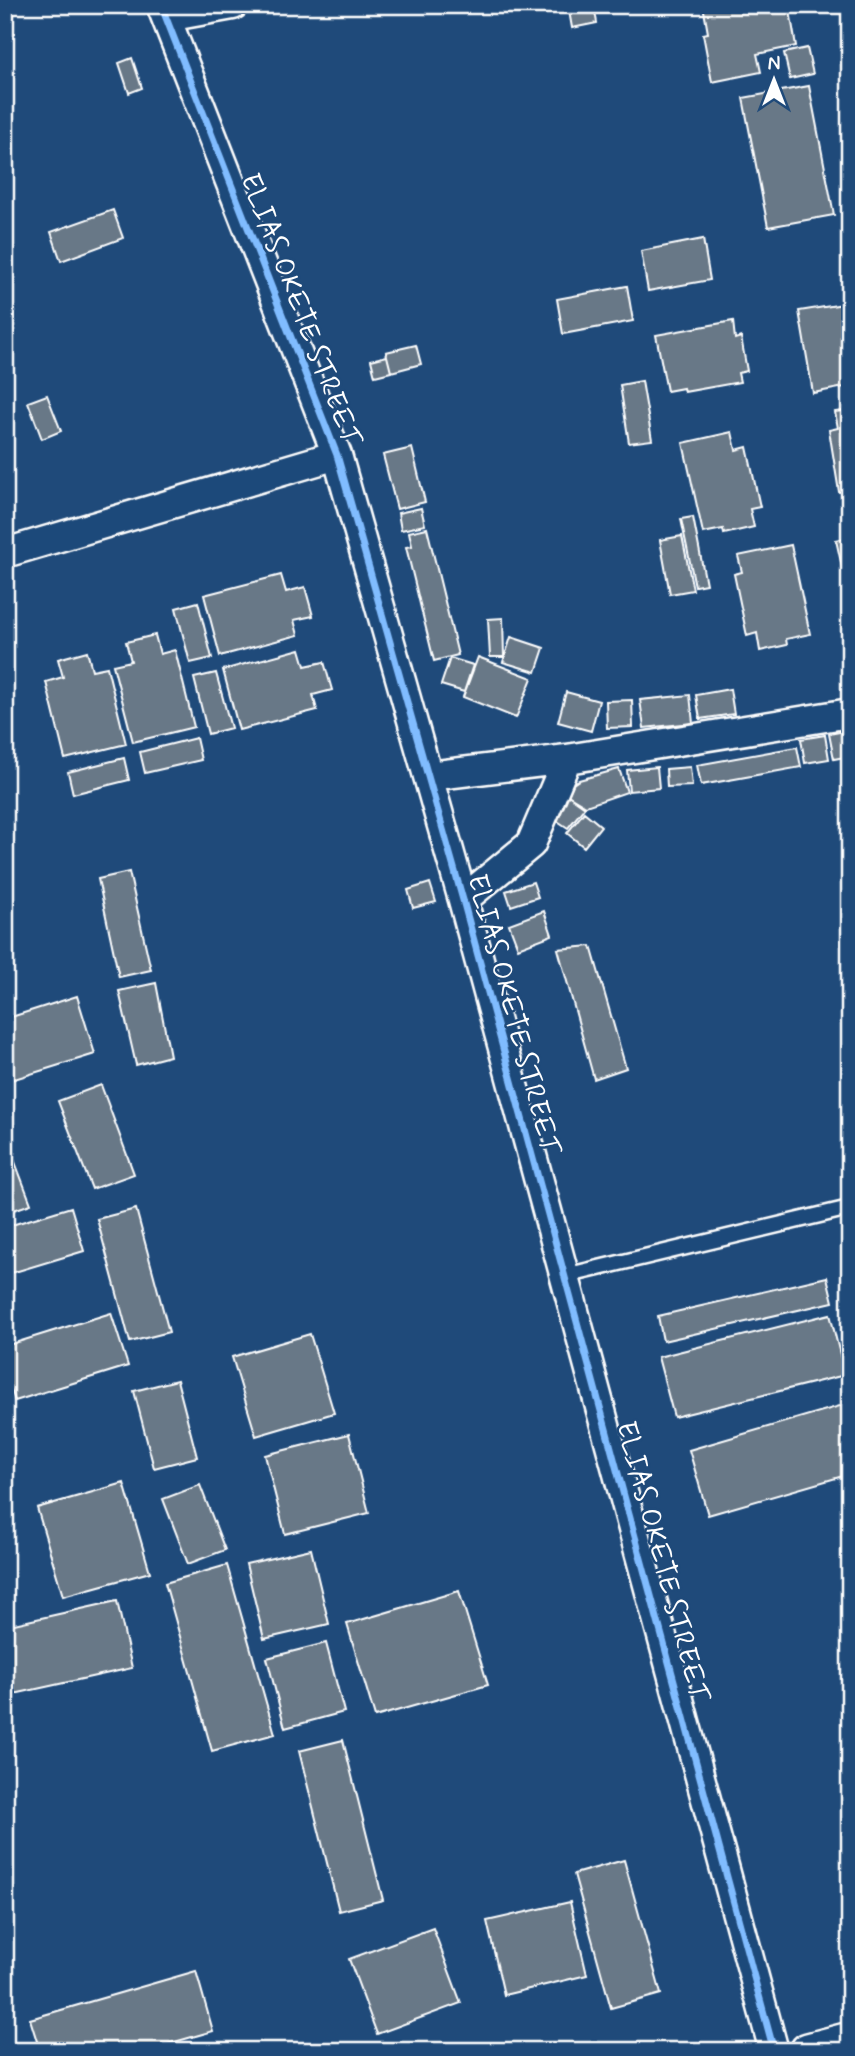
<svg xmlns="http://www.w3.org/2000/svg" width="855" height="2056" viewBox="0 0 855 2056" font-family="Mynerve,sans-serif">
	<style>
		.building { fill: #677887; stroke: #fff; stroke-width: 2 }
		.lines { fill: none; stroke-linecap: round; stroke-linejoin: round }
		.service-casing { stroke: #fff; stroke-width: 19 }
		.minor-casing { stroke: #fff; stroke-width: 33 }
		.tertiary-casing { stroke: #fff; stroke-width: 40 }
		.service { stroke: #1f4a7a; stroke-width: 14 }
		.minor { stroke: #1f4a7a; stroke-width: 28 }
		.tertiary { stroke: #1f4a7a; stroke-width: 35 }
		.cycleway-casing { stroke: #1f4a7a; stroke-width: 11 }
		.cycleway { stroke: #80bcff; stroke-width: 7 }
		.labels { text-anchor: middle; stroke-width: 5; stroke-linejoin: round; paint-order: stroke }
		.street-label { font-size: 28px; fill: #fff; stroke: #1f4a7a }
	</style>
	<rect width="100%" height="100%" fill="#1f4a7a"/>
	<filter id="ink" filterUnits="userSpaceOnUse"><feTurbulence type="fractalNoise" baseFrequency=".0143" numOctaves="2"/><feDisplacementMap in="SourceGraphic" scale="14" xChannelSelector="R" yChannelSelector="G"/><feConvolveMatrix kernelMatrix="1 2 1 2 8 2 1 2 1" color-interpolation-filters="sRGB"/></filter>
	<g filter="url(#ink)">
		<path class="building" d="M568,5H594L597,23L572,28Z
			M703,5H789L796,46L757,54L761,72L712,82L703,34L708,33Z
			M807,48L813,74L790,79L784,53Z
			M132,58L142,88L129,93L119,63Z
			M809,86L834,215L768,227L743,98Z
			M113,210L123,238L61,261L51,232Z
			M703,239L710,280L648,291L641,251Z
			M627,286L633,321L563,334L557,299Z
			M850,303V386L813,393L799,311Z
			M733,321L735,339L741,337L747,371L738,373L740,382L684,392L683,388L667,391L656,335Z
			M416,345L421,364L391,372L386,352Z
			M387,356L391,372L375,376L371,360Z
			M642,381L652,440L629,443L620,385Z
			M47,395L61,431L42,439L28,402Z
			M850,410V496L849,491L839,492L829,430L838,428L835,412Z
			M732,432L736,450L747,447L760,507L750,509L754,527L724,534L723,529L703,533L683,443Z
			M412,448L425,502L397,509L383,455Z
			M421,508L425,525L401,530L398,513Z
			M693,517L706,584L695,586L681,519Z
			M427,528L458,655L434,661L406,547L412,546L409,532Z
			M682,536L693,590L670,594L660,540Z
			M850,537V602L836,540Z
			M791,545L810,634L786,639L787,645L760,651L757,633L747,636L734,574L742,572L738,556Z
			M281,575L286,592L305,587L313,616L294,620L298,635L220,656L204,595Z
			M198,602L212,658L190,663L176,608Z
			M503,618L504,657H490L488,619Z
			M155,635L160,654L175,650L194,727L133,742L113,665L131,661L126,642Z
			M511,637L544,648L536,672L503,662Z
			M300,649L305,666L324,662L332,690L313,695L317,710L239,730L223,670Z
			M87,651L92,670L107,667L126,744L65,759L46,682L63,677L58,659Z
			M478,657L532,678L516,718L463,697Z
			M450,658L473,665L464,692L441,685Z
			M216,673L231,728L208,734L194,678Z
			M730,689L734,714L700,719L696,695Z
			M566,692L599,701L591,731L558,722Z
			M690,695L693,723L644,728L640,700Z
			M632,700L633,727L607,728L606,701Z
			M850,730V756L834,759L829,734Z
			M825,735L829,759L805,763L801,739Z
			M196,738L201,760L145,773L140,752Z
			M797,747L801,767L701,785L697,765Z
			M124,758L129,780L73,794L68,772Z
			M657,767L659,788L629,791L627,770Z
			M690,767L692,786L667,787L666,769Z
			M619,769L627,792L586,806L568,795L573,784L579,780Z
			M568,795L585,807L568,828L553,818Z
			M584,812L601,826L584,847L567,833Z
			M129,872L151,970L119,977L98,879Z
			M533,882L538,897L511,906L506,891Z
			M430,883L436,902L413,908L408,890Z
			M544,911L552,935L518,948L509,924Z
			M591,946L626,1068L594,1079L558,949Z
			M156,983L170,1056L136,1065L119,991Z
			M77,996L95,1054L5,1082V1019Z
			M101,1085L134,1174L92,1189L58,1101Z
			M10,1149L31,1204L5,1213V1151Z
			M71,1207L84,1251L5,1275V1227Z
			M136,1209L169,1332L130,1342L97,1219Z
			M827,1277L833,1302L663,1341L658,1316Z
			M111,1313L128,1366L15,1401L5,1370V1346Z
			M830,1314L845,1375L674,1417L658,1357Z
			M310,1334L334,1413L256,1436L232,1357Z
			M177,1380L197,1457L154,1468L134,1391Z
			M850,1403V1474L708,1515L689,1450Z
			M349,1434L369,1513L285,1534L265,1455Z
			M124,1483L150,1572L63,1596L37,1508Z
			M200,1485L225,1550L188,1564L163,1499Z
			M311,1549L329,1624L264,1639L246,1564Z
			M227,1565L275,1734L212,1751L165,1583Z
			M459,1591L488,1685L375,1717L347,1624Z
			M117,1601L132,1668L5,1696V1626Z
			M326,1643L344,1712L285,1728L267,1658Z
			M343,1740L383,1900L339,1911L299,1751Z
			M624,1860L661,1994L611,2008L574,1874Z
			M570,1902L587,1975L504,1995L487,1921Z
			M433,1928L461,2003L377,2034L349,1959Z
			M196,1971L213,2031L143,2051H40L30,2019Z"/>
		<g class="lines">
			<defs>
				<path id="service" d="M565,1276L845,1209"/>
				<path id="minor" d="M161,5L337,455L463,900L774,2051
					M167,17L233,5
					M5,553L337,455
					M429,776L567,759L850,713
					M463,900L531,844L567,759"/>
				<path id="tertiary" d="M808,2051L850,2040"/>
			</defs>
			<use href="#service" class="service-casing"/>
			<use href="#minor" class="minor-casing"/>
			<use href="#tertiary" class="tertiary-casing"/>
			<use href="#service" class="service"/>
			<use href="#minor" class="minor"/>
			<use href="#tertiary" class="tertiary"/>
			<defs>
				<path id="cycleway" d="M161,5L337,455L463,900L774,2051"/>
			</defs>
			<use href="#cycleway" class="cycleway-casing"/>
			<use href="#cycleway" class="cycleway"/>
		</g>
	</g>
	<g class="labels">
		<g class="street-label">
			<text transform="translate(302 309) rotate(69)" y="10">ELIAS OKETE STREET</text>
			<text transform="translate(515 1014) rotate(75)" y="10">ELIAS OKETE STREET</text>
			<text transform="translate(664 1561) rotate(75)" y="10">ELIAS OKETE STREET</text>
		</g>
	</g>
	<rect width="855" height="2056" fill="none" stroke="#1f4a7a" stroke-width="28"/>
	<rect x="14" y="14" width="827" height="2028" fill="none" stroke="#fff" stroke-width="2.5" filter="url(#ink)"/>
	<g transform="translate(774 80)" stroke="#1f4a7a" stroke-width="5" paint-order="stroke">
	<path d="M0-5L12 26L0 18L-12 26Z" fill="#ffffff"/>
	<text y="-10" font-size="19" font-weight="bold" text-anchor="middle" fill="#ffffff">N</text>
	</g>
</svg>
